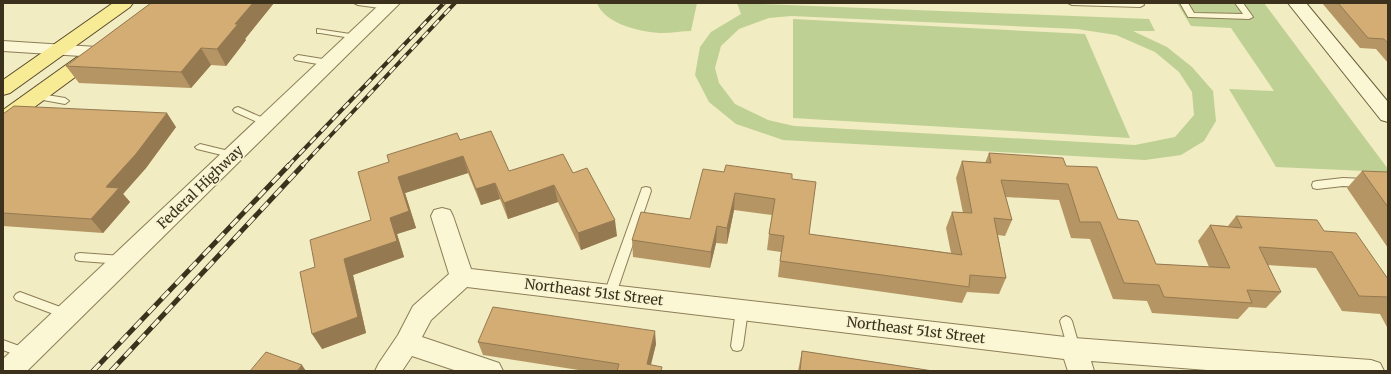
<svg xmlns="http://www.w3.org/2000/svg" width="1391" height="374" viewBox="0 0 1391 374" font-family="Merriweather,serif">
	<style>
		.green { fill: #bed094; fill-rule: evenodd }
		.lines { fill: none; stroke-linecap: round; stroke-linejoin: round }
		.service-casing { stroke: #8d7d57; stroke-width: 2 }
		.minor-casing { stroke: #8d7d57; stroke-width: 2 }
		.tertiary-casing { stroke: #8d7d57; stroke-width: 2 }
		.secondary-casing { stroke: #6e5e3a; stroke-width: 2 }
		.primary-casing { stroke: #5a4a2c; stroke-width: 2 }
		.service { fill: #fbf7d5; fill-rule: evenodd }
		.minor { fill: #fbf7d5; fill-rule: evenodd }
		.tertiary { fill: #fbf7d5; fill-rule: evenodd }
		.secondary { fill: #fbf7d5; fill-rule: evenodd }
		.primary { fill: #f8eb96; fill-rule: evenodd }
		.rail-far1-casing { stroke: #3b311c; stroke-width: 4 }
		.rail-casing { stroke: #3b311c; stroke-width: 5 }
		.rail-far1 { stroke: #f8f4d1; stroke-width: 2.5; stroke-dasharray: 8; stroke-linecap: butt }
		.rail { stroke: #f8f4d1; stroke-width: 3.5; stroke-dasharray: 10; stroke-linecap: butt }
		.wall { fill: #b59564 }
		.shaded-wall { fill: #947951 }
		.building { fill: #d3ad74; stroke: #947951 }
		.labels { text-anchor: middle; stroke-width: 3.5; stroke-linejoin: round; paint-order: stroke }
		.street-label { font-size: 14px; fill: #3b311c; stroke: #f8f4d1 }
	</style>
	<rect width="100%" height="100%" fill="#f1ecc1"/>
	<path class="green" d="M597,3H697L691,31C682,31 672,33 663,33C643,33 604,24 597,3Z
		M737,3L1149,19L1155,31H1133L1167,47L1192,67L1213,91L1216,121L1204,141L1181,155L1145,160L783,140L736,124L709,102L695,75L700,47L711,32L741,14ZM791,16L1077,29L1116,35L1155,52L1179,72L1192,92L1194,115L1175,137L1135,145L794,126L768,120L735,104L719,83L715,68L721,46L739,29L769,18Z
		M1177,3H1264L1388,169V172L1276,167L1229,89L1274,91L1231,28L1191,26Z
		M793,19L1085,34L1130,138L793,118Z"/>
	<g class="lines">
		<defs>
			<path id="service" d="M354,3H375L390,5L391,7L387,9L358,5Z
				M1068,3H1143L1144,5L1140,7L1072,5Z
				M1180,3H1188L1194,13L1243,14L1235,3H1243L1253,17L1249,19L1191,17H1188Z
				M317,29L357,35L361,37L357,39L320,33H317Z
				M298,55L329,60L333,63L329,66L295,60L294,58Z
				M35,93L65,98L69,101L65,104L32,98L31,96L32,94Z
				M238,107L270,121L272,123L270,125H264L235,112L233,110L235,108Z
				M200,144L237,153L239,155L234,158L197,149L195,147Z
				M1343,178L1388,180V188L1343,186L1317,189L1313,188L1312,185L1313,182L1317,181Z
				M646,187L650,188L651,191L616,294L614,297L610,299L606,297L604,294L641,191L642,188Z
				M80,253L122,256L126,257L127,260L126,263L122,264L80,261L76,260L75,257L76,254Z
				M20,292L71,311L73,314L71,317L67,319L16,300L14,297L16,294Z
				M742,305L746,307L748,310L743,346L741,350L737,351L733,350L731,346L736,310L738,307Z
				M1066,316L1070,318L1072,321L1080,349L1078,353L1074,354L1070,353L1068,349L1060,321L1062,318Z
				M3,340L30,350L32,354L30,358L26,359L3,350Z"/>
			<path id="minor" d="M3,41L97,47L103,48L106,52L103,56L97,57L3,51Z
				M442,208L450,210L453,216L471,269L1074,338L1371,360L1380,363L1384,371H1220L1091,361L1094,371H1068L1064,359L467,287L431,320L422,337L499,363L503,371H457L412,356L402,371H375L379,363L398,335L413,306L449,274L431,216L434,210Z"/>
			<path id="tertiary" d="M381,3H400L27,371H3V359Z"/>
			<path id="secondary" d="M1288,3H1306L1388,102V122L1381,120Z"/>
			<path id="primary" d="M113,3H133L130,7L10,93L3,95V80Z
				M94,48L101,50L103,54L101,58L10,125L3,127V110L87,50Z"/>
		</defs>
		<use href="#service" class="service-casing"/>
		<use href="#minor" class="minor-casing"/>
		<use href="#tertiary" class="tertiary-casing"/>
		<use href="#secondary" class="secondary-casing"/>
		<use href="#primary" class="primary-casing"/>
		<use href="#service" class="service"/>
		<use href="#minor" class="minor"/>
		<use href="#tertiary" class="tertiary"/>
		<use href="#secondary" class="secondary"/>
		<use href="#primary" class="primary"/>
		<defs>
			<path id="rail-far1" d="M288,166L444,3
				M302,166L455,3"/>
			<path id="rail" d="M93,371L289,165
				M111,371L303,165"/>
		</defs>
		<use href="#rail-far1" class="rail-far1-casing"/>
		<use href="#rail" class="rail-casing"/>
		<use href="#rail-far1" class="rail-far1"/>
		<use href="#rail" class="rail"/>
	</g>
	<path class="wall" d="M151,3H274L245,39L246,40L226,66L211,65L191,88L79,83L66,66Z
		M1322,3H1388V63L1376,49L1360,48Z
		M3,114L176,127L146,168L123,194L130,202L103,233L3,226Z
		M460,140L509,171L573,173L617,236L581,250L558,202L508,219L500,199L481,205L468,173L405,193L416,228L397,234L404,257L353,275L366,333L322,349L315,267L371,220Z
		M989,153L1066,166L1118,219L1156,264L1209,267L1198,241L1210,225L1228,226L1236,216L1324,231L1388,279V329L1380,314L1342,311L1316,268L1268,265L1281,292L1266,308L1249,307L1238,319L1152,313L1147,301L1113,299L1090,239L1071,238L1059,200L1006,197L1012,220L1005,236L998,235L1006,278L999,294L967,292L962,303L778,277L781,252L767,250L769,234L772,215L734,210L727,244L716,243L710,268L633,257L632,240L690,219L724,172L792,179L809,234L951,253L946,228L952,212L963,213L956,178L962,161L985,163Z
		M1362,171L1388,172V248L1347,188Z
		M478,342L656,344L651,365L662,371H585L483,355Z
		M802,351L933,371H798Z"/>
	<path class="shaded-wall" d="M253,3H274L245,39L246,40L226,66L217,49L235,24Z
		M201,48L211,65L191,88L181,72Z
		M167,113L176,127L146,168L123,194L130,202L103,233L91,219L106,187Z
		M463,156L468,173L405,193L416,228L397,234L404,257L353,275L366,333L322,349L312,334L344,259L390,218L398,177Z
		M495,183L500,199L481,205L476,189Z
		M554,185L558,202L508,219L504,203Z
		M735,193L734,210L727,244V228Z
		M615,220L617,236L581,250L578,233Z
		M717,226L716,243L710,268L711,252Z
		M655,331L656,344L649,371L647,364Z
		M302,365L306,371H297Z"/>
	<path class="building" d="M151,3H253L235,24H238L217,49L201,48L181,72L66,66Z
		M1338,3H1388V43L1384,39L1368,38Z
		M14,106L167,113L136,154L106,187L119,188L91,219L3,213V114Z
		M491,131L509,171L563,154L573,173L587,168L615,220L578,233L554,185L504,203L495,183L476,189L463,156L398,177L409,211L390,218L397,241L344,259L358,317L312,334L300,272L315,267L310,240L371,220L358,172L389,162L387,155L457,133L460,140Z
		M989,153L1063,158L1066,166L1097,167L1118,219L1138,221L1156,264L1230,268L1210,225L1242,228L1236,216L1317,220L1324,231L1356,233L1388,279V297L1359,296L1332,252L1259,247L1281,292L1247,290L1252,303L1164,297L1159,285L1124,283L1100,222H1080L1068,184L1001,180L1012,220L994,218L1006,278L970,275L969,287L780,261L784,236L769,234L775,199L735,193L727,228L717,226L711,252L632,240L641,212L690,219L703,169L724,172L726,165L792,174V179L816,182L809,234L962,255L952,212L972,213L962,161L991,163Z
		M1362,171L1388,172V207Z
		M493,307L655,331L647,364L662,367L661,371H617L619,364L478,342Z
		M802,351L933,371H800Z
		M266,352L302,365L297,371H250Z"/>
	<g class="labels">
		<g class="street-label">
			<text transform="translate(200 187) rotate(-44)" y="5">Federal Highway</text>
			<text transform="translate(594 292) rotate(7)" y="5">Northeast 51st Street</text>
			<text transform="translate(916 330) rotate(7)" y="5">Northeast 51st Street</text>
		</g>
	</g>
	<rect width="1391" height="374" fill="none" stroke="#3b311c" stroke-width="8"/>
</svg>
